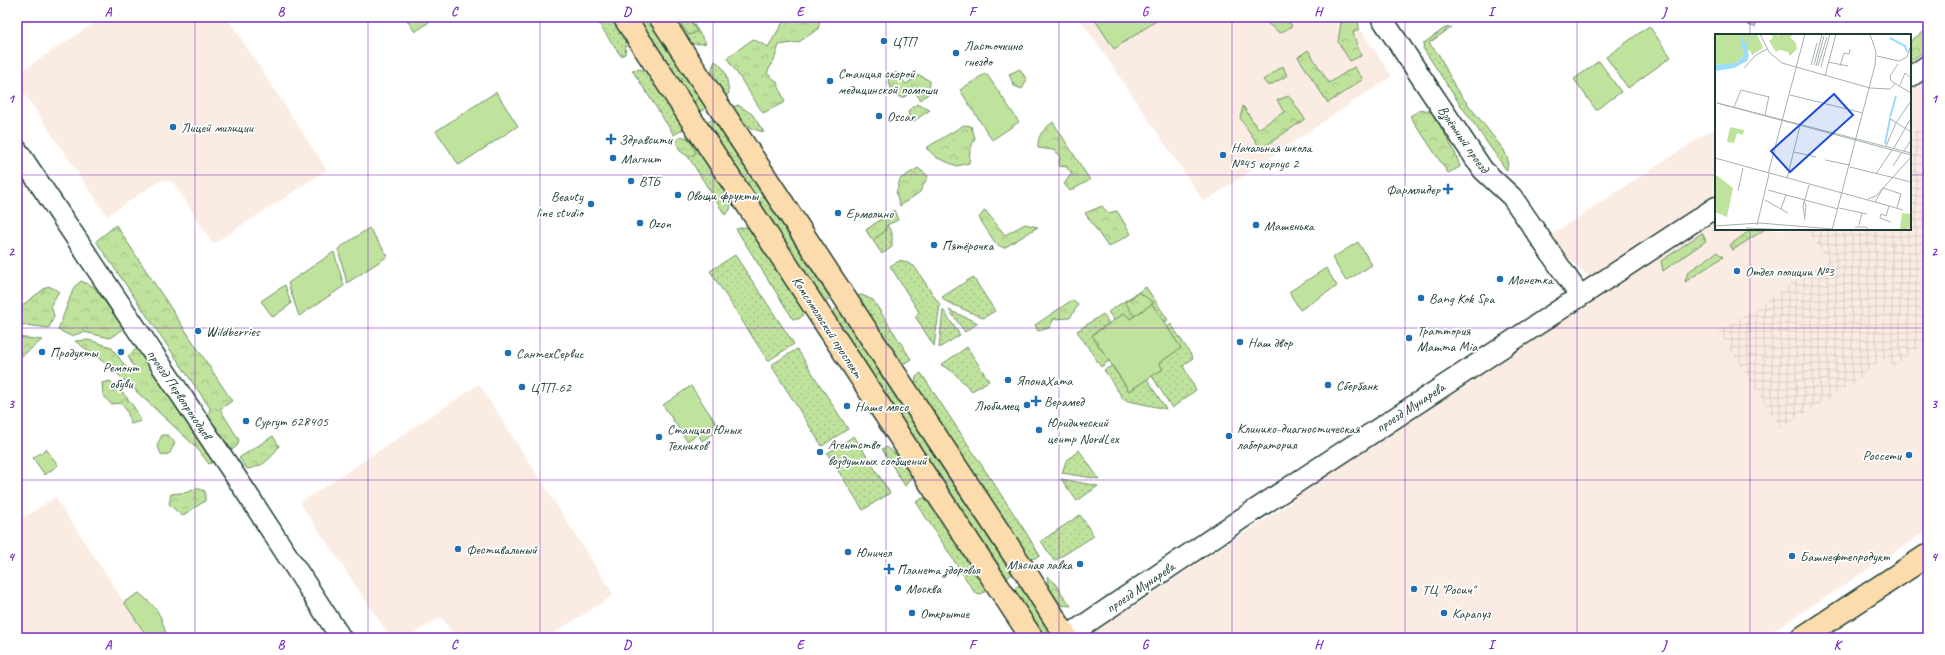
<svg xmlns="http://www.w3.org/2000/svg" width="1945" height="655" viewBox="0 0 1945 655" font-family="Caveat,sans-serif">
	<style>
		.built { fill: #fbece3 }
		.industrial { fill: url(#industrial-grid) }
		.grass { fill: url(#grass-dots); stroke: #6f9068 }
		.forest { fill: url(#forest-crowns); stroke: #6f9068 }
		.green { fill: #bfe29c; stroke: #6f9068 }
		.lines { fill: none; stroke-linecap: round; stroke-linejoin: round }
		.minor-casing { stroke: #1f3d34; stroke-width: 23 }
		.major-casing { stroke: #1f3d34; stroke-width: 25 }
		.minor { stroke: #fff; stroke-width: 20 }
		.major { stroke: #fcdcac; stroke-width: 22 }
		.grid { fill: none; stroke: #7b2cbf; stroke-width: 1; stroke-opacity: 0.55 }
		.poi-dot { fill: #1f6fb2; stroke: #fff; stroke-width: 1.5 }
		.labels { text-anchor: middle; stroke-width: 3.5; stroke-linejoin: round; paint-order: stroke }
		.poi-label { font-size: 14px; fill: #1f3d34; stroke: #fff; text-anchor: start }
		.street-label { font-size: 14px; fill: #1f3d34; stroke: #fff }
		.inset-river { fill: none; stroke: #9bdbfc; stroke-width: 2 }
		.inset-road { fill: none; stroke: #a5b1ae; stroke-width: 1 }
		.view { fill: #1d4ed8; fill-opacity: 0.15; stroke: #1d4ed8; stroke-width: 2 }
		.inset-edge { fill: none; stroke: #1f3d34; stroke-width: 2 }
		.neatline { fill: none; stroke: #7b2cbf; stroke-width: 1.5 }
		.grid-label { font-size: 13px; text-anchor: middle; font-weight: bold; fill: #7b2cbf }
	</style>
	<defs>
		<pattern id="industrial-grid" width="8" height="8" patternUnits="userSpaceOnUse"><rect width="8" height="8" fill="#fbece3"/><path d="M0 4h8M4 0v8" fill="none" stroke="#d7cbc3"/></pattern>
		<pattern id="grass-dots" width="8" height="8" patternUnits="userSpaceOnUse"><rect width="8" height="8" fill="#bfe29c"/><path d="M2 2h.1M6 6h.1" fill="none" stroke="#a4c387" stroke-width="1.8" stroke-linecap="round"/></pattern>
		<pattern id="forest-crowns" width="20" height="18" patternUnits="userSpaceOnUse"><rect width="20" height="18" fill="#bfe29c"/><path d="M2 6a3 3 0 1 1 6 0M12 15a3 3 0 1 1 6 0" fill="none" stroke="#a4c387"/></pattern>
	</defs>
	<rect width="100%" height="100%" fill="#fff"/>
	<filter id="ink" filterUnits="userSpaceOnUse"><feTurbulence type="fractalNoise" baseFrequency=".025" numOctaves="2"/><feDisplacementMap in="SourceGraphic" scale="8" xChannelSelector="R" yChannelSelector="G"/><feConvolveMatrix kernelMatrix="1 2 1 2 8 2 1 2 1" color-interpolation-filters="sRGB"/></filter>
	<g filter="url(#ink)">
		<path class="built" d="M103,17H227L327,170L213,244L173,182L161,180L107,216L17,83V74Z
			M1079,17H1352L1392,76L1204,202Z
			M1928,77V530L1763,638H1086L1090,634L1291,502L1306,465L1588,276L1560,251L1549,236L1716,127V229H1910V90Z
			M479,384L614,595L547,638H456L441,617L407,638H391L300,503Z
			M55,497L148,638H17V522Z"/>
		<path class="industrial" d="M1928,122V293L1924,296L1928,302V342L1893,366L1887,357L1867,371L1864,375L1781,429L1719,332L1827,260L1807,229H1910V134Z"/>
		<path class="grass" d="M594,17H613C622,31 628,36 625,54L621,56Z
			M637,17H647L706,108L699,113Z
			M672,17H689L706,43C685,48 682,33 672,17Z
			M1452,27L1429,43L1439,55L1456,89L1504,150L1508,160L1507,171L1457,100L1423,48L1424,43L1445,28Z
			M715,61C727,68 727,81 729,93L725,98C718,87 707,75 715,61Z
			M638,69L646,71L685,128L674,135L632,70Z
			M738,105L752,114L764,132C751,130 737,120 733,107Z
			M713,119L830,298L824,302L707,123Z
			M689,135L729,194L731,200L730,210L725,215L679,142Z
			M883,218L892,233V247L882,254L866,230Z
			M745,227L752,230L806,312L799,319H793L736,229Z
			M735,255L794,344L768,361L710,271Z
			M901,260L914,266L940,305L934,346L915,316L919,312L890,266Z
			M973,277L995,311L983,318L945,301L942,297Z
			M1146,287L1168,320L1164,322L1152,304L1130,319L1125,313L1114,320L1108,312Z
			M862,295L873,300L911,359L905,363L896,361L854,296Z
			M837,308L1012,574L1007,578L832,312Z
			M943,310L960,335L939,348Z
			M949,310L978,323L965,332Z
			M1103,314L1109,323L1092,335L1109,361L1101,367L1077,331Z
			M1171,324L1193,358L1183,366L1196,390L1172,408L1152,376L1163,369L1159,363L1181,348L1167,327Z
			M967,347L989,381L972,391L952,371L941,365Z
			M797,349L848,429L822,446L771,365Z
			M1112,366L1129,391L1147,379L1166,409L1124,400L1104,370Z
			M921,373L1025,531L1040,556L1029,560L915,387L916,377Z
			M854,436L890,493L863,510L827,453Z
			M887,447L905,462L912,474L910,480L905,486L882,449Z
			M1079,450L1099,479L1062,473L1066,461Z
			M1061,479L1098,486L1077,501Z
			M923,498L931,501L989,589L981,594L975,593L916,502Z
			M1080,515L1094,536L1054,561L1041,541Z
			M1019,585L1054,638H1046L1014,589Z"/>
		<path class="forest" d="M675,17H688L697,32L689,35Z
			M790,17H821L818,29L799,42L779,45L775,58L767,73L777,82L785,102L763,113L727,58L753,39L768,47L785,19Z
			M1265,17H1286L1292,26L1280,33L1267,23Z
			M1341,17H1358L1359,29L1353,33L1361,56L1350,61L1338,42L1341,23Z
			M1742,17H1757L1758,20L1755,27L1748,25Z
			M1928,29V49L1910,61V41Z
			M1308,50L1329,83L1354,67L1363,79L1328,103L1298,57Z
			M1283,66L1287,76L1268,86L1263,80Z
			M1020,69L1027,80L1022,89L1014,86L1009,74Z
			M896,72L906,84L919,75L930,81L929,93L921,100L914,91L902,98L893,94L888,79Z
			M682,78L691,85L699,98L694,102L680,84Z
			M1289,96L1305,119L1261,149L1240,118L1243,106L1258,129L1284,112L1277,100Z
			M917,104L930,110L911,123L908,111Z
			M1422,109L1434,113L1456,155L1460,167L1448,173L1410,116Z
			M1053,122L1090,180L1070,191L1064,184L1072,173L1066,167L1059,166L1060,155L1053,150L1038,148C1037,135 1043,130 1053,122Z
			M964,125L971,126L975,138L970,150L969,163L957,166L937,158L926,148Z
			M682,136L690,140L696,153L689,157L680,151L676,141Z
			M918,168L928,176L920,192L900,206L896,193L900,179Z
			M1102,206L1108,213L1117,211L1131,234L1108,247L1085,213Z
			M894,210L898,220L887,225L883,233L872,240L866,230Z
			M985,210L1005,235L1025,224L1038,227L1004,248L996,244L979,218Z
			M116,225L232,401L220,409L239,440L237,446L228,453L208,418L210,408L96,241Z
			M1752,229H1765L1733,250L1730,245Z
			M1702,233L1706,241L1663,271L1661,261Z
			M1717,252L1723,257L1685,282L1688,272Z
			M81,281L94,287L124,328L110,338L84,332L71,336L58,330L74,287Z
			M48,286L59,291L51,305L54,316L49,328L17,324V309Z
			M1140,293L1154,303L1134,316L1125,302Z
			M1072,300L1078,305L1070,318L1054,319L1049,328L1038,331L1035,325Z
			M17,337L42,340L22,356L18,347Z
			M89,340L111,347L129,371L134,368L128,356L137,348L215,461L209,464L196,447L109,366L75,341Z
			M110,381C123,392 135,405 141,421L131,424L127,411L121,403L111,404L103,395L102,383Z
			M162,435H168L175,443L170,453L162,456L157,445Z
			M273,436L279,446C271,459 263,467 247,469L239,458Z
			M196,488L205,491V501L182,516L169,504L171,494L189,492Z
			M1047,576L1053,581L1071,606L1060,605L1049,590Z"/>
		<path class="green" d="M405,17H436L415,32Z
			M1093,17H1162L1114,49Z
			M1649,26L1671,57L1628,88L1606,57Z
			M1599,61L1621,92L1596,110L1574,79Z
			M986,73L1019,122L992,140L960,90Z
			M496,92L518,126L459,165L436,131Z
			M369,228L388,256L347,283L338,249Z
			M1358,242L1372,265L1346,281L1332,258Z
			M334,252L344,286L299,316L288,283Z
			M1326,268L1337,286L1300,310L1289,292Z
			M285,285L291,304L273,317L261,301Z
			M1152,304L1181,348L1159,363L1163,369L1129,391L1092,335L1125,313L1130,319Z
			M691,386L720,429L702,441L698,434L687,441L663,405Z
			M46,449L58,465L45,475L33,458Z
			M139,593C159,610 160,612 167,638H148L124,602Z"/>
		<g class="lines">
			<defs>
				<path id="minor" d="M1381,17L1483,170L1512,197L1580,296
					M1910,77L1928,65
					M17,150L246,492L341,638
					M1066,637L1235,523L1716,207"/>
				<path id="major" d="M624,17L1032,638
					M660,17L1026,573L1067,638
					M1802,638L1928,555"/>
			</defs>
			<use href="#minor" class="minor-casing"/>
			<use href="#major" class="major-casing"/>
			<use href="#minor" class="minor"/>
			<use href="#major" class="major"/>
		</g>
	</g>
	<path class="grid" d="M195,17V638M368,17V638M540,17V638M713,17V638M886,17V638M1059,17V638M1232,17V638M1405,17V638M1577,17V638M1750,17V35M17,175H1716M1910,175H1928M1750,229V638M17,328H1928M17,480H1928"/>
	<g class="poi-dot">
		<circle cx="884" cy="41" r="4"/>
		<circle cx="956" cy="53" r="4"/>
		<circle cx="830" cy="81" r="4"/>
		<circle cx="879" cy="116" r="4"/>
		<circle cx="173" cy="127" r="4"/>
		<path d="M609 133h4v4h4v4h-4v4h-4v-4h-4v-4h4z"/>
		<circle cx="1223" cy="155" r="4"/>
		<circle cx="613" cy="158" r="4"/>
		<circle cx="631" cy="181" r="4"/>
		<path d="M1446 183h4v4h4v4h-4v4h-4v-4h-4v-4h4z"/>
		<circle cx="678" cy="195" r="4"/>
		<circle cx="591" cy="204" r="4"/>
		<circle cx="838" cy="213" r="4"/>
		<circle cx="640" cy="223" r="4"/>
		<circle cx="1256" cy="225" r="4"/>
		<circle cx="934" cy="245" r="4"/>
		<circle cx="1737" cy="271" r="4"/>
		<circle cx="1500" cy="279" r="4"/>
		<circle cx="1421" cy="298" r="4"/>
		<circle cx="198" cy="331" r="4"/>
		<circle cx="1409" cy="338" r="4"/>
		<circle cx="1240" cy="342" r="4"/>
		<circle cx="42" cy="352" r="4"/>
		<circle cx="121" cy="352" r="4"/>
		<circle cx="508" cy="353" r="4"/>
		<circle cx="1008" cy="380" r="4"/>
		<circle cx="1328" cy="385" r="4"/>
		<circle cx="522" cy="387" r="4"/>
		<path d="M1034 395h4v4h4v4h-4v4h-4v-4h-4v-4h4z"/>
		<circle cx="1027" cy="405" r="4"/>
		<circle cx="847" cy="406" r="4"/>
		<circle cx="246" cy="421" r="4"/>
		<circle cx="1039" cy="430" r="4"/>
		<circle cx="1229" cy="436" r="4"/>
		<circle cx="659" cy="437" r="4"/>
		<circle cx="820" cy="452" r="4"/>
		<circle cx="1909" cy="455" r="4"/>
		<circle cx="458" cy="549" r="4"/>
		<circle cx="848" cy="552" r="4"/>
		<circle cx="1792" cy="556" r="4"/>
		<circle cx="1080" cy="564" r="4"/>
		<path d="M887 563h4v4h4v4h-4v4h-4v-4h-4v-4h4z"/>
		<circle cx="898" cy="588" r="4"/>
		<circle cx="1414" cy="589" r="4"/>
		<circle cx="912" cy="613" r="4"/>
		<circle cx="1444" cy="613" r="4"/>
	</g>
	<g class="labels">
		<g class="poi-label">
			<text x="892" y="46">ЦТП</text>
			<text x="964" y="50">Ласточкино<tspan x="964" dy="16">гнездо</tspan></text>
			<text x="838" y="78">Cтанция скорой<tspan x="838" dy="16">медицинской помоши</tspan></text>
			<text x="887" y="121">Oscar</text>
			<text x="181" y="132">Лицей милиции</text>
			<text x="619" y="144">Здравсити</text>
			<text x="1231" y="152">Начальная школа<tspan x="1231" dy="16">№45 корпус 2</tspan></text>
			<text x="621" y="163">Магнит</text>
			<text x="639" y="186">ВТБ</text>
			<text x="1440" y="194" text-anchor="end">Фармлидер</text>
			<text x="686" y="200">Овощи фрукты</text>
			<text x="583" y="201" text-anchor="end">Beauty<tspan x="583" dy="16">line studio</tspan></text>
			<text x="846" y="218">Ермолино</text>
			<text x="648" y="228">Ozon</text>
			<text x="1264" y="230">Машенька</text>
			<text x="942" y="250">Пятёрочка</text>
			<text x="1745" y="276">Отдел полиции №3</text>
			<text x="1508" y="284">Монетка</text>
			<text x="1429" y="303">Bang Kok Spa</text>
			<text x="1417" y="335">Траттория<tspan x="1417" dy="16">Mamma Mia</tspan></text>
			<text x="206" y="336">Wildberries</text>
			<text x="1248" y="347">Наш двор</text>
			<text x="50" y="357">Продукты</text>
			<text x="516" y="358">СантехСервис</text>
			<text x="121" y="372" text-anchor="middle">Ремонт<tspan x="121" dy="16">обуви</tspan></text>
			<text x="1016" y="385">ЯпонаХата</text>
			<text x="1336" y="390">Сбербанк</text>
			<text x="530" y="392">ЦТП-62</text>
			<text x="1044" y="406">Верамед</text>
			<text x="1019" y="410" text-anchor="end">Любимец</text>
			<text x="855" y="411">Наше мясо</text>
			<text x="254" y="426">Сургут 628405</text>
			<text x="1047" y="427">Юридический<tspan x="1047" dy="16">центр NordLex</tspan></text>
			<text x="1237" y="433">Клинико-диагностическая<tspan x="1237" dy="16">лаборатория</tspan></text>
			<text x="667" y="434">Станция Юных<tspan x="667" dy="16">Техников</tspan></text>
			<text x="828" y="449">Агентство<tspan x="828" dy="16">воздушных сообщений</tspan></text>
			<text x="1901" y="460" text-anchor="end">Россети</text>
			<text x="466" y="554">Фестивальный</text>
			<text x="856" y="557">Юничел</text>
			<text x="1800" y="561">Башнефтепродукт</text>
			<text x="1072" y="569" text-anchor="end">Мясная лавка</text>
			<text x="897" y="574">Планета здоровья</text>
			<text x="906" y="593">Москва</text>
			<text x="1422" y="594">ТЦ "Росич"</text>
			<text x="920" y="618">Открытие</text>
			<text x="1452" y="618">Карапуз</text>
		</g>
		<g class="street-label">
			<text transform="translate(1464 139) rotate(55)" y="5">Взлётный проезд</text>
			<text transform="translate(828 327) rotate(57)" y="5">Комсомольский проспект</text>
			<text transform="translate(180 394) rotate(56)" y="5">проезд Первопроходцев</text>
			<text transform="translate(1410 407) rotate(-33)" y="5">проезд Мунарева</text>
			<text transform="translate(1140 587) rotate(-34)" y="5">проезд Мунарева</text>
		</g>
	</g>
	<g transform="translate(1715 34)">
		<rect width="196" height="196" fill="#fff"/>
		<path d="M56,0H62L67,9L64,11L65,15L61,18L54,7L58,4ZM0,140L18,154L12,183L0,178ZM187,179L196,180V194L185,196Z" fill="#bfe29c"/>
		<path d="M65,0H79L75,3L81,9L82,15L75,22L73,18L59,14L67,8L63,3Z" fill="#bfe29c"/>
		<path d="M0,0H42L48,14L37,21L35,16L30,19L21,30L0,31ZM15,93L29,96L28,101L22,99L19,109L12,108Z" fill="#bfe29c"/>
		<path d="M36,0L32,14L34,22L32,27L19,34L0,37V31L22,29L30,19L26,13L27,1L30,12Z" fill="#9bdbfc"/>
		<path class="inset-river" d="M175,4L190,12L192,18M175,83L181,62M170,110L175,85"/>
		<path class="inset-road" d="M45,0L54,18L67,29L155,54M162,22L184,27L192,23L195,14M113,28L133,32M183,30L175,42L176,47L196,59M96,31L102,9M99,31L107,1M101,32L109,2M103,32L112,3M125,32L129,19L134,20L135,15M106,33L115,0M29,34L41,21L52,15M110,42L121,0M185,51L190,39L196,44M155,54L175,55L180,50M75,61L148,79M19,73L26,56L54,63M50,81L54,62M174,84L196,98M171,112L181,89L196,67M179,114L196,84M189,117L196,106M79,118L101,123M196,119L2,69L196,121M0,124L160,168L168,154M110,126L135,131M178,132L187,118M135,133L196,148M53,140L90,0M161,140L177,116M72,144L85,92M168,154L186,160L182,174M53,156L123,175M23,157L28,134M153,165L161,162L196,123M50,166L73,179M89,168L91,171L90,182M160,168L188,176M174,172L171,182L166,180L165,184L176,188M124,174L152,180M66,175L71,161M90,186L88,172L94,151M42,191L54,140M144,191L147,179M0,192L44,189L118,195M140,193H151L154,196M31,194L78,196M117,196L160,31L161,18L155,0"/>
		<path class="view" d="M119,60L138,81L75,138L56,117Z"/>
		<rect width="196" height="196" class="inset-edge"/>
	</g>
	<rect width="1945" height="655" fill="none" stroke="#fff" stroke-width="44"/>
	<rect x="22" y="22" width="1901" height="611" class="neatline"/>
	<g class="grid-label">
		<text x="108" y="16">A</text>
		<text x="281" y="16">B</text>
		<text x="454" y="16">C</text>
		<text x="627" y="16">D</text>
		<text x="800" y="16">E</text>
		<text x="972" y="16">F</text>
		<text x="1145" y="16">G</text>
		<text x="1318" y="16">H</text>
		<text x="1491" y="16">I</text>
		<text x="1664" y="16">J</text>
		<text x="1837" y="16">K</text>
		<text x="11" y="103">1</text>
		<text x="1934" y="103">1</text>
		<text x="11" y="256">2</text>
		<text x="1934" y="256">2</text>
		<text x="11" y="408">3</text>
		<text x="1934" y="408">3</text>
		<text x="11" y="561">4</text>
		<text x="1934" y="561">4</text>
		<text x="108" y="649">A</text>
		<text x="281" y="649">B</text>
		<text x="454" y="649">C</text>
		<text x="627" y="649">D</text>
		<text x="800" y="649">E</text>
		<text x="972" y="649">F</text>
		<text x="1145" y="649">G</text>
		<text x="1318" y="649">H</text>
		<text x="1491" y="649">I</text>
		<text x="1664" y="649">J</text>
		<text x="1837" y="649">K</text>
	</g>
</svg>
